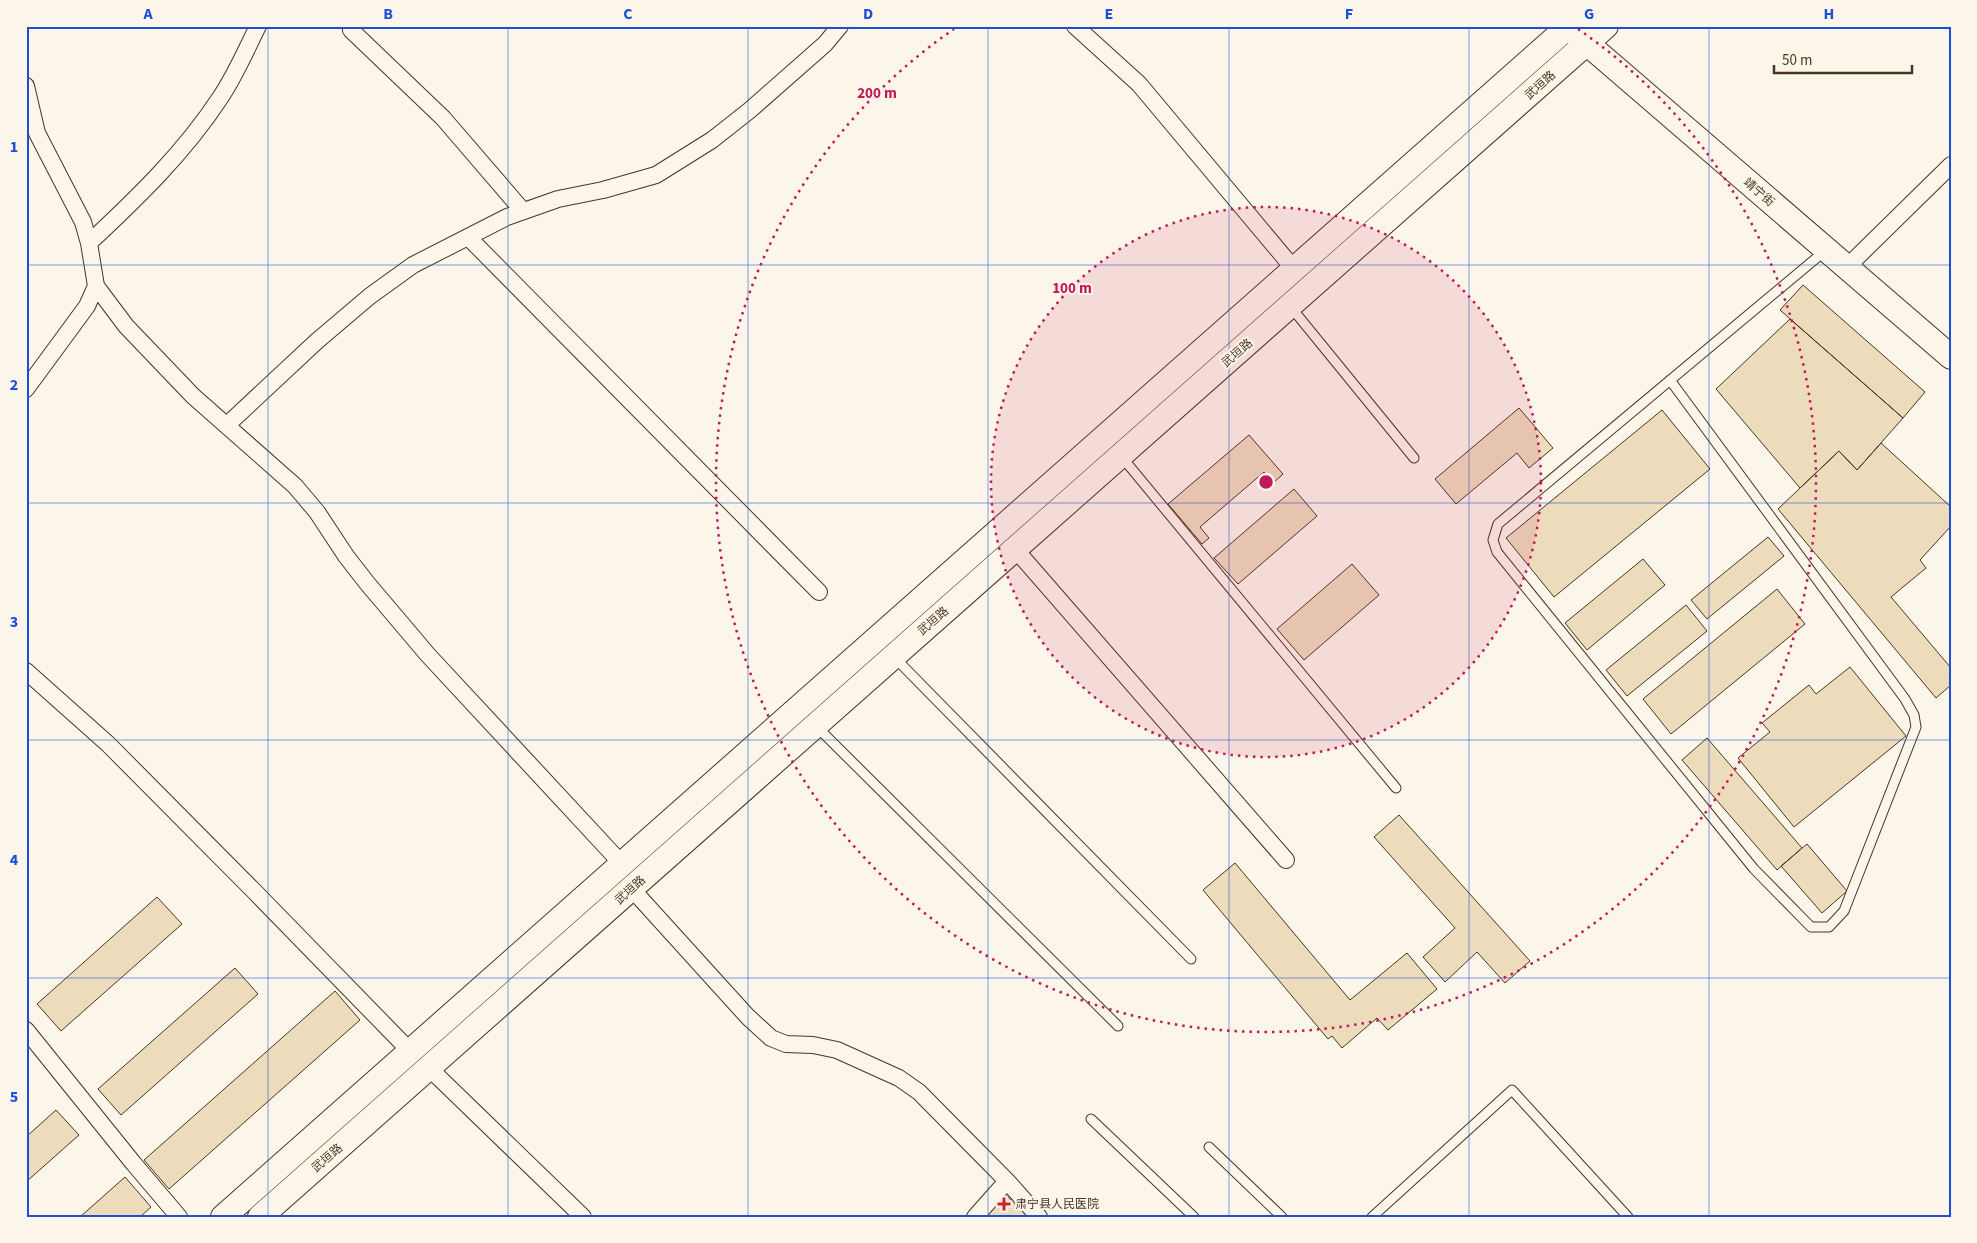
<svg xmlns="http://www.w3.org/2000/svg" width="1977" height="1243" viewBox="0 0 1977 1243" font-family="'Source Sans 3','Noto Sans SC',sans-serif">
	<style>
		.building { fill: #ecdcbc; stroke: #4a3520 }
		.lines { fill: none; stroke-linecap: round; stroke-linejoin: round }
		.service-casing { stroke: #4a3520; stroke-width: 11 }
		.minor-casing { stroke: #4a3520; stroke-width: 18 }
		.secondary-casing { stroke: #4a3520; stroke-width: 26 }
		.service { stroke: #fbf6e9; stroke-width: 9 }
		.minor { stroke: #fbf6e9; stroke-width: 16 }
		.secondary { stroke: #fbf6e9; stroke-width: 24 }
		.grid { fill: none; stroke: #1d4ed8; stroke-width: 1; stroke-opacity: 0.55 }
		.ring { fill: none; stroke: #c2185b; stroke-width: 2.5; stroke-dasharray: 2.5 5 }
		.poi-dot { fill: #c62828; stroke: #fbf6e9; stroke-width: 2 }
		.labels { text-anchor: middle; stroke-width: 4; stroke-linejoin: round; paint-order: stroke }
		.street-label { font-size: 12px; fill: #4a3520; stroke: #fbf6e9 }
		.poi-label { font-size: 12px; fill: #4a3520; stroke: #fbf6e9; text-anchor: start }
		.centre { fill: #c2185b; stroke: #fbf6e9; stroke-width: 2.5 }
		.ring-label { font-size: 15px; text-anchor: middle; font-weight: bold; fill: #c2185b; stroke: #fbf6e9; stroke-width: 4; stroke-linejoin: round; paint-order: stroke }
		.neatline { fill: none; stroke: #1d4ed8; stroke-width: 2 }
		.grid-label { font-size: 16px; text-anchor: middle; font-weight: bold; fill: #1d4ed8 }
	</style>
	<rect width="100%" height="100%" fill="#fbf6e9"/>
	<path class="building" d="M1803,285L1925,392L1903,418L1780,310Z
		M1790,319L1903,418L1857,470L1839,451L1800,488L1716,389Z
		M1519,408L1553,448L1529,468L1517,453L1456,504L1435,479Z
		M1662,410L1710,469L1554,597L1506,538Z
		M1249,435L1283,474L1273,483L1264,472L1200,527L1209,538L1202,544L1168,504Z
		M1881,443L1951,507V526L1920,560L1926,568L1891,597L1951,668V685L1936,698L1778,509L1839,451L1857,470Z
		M1294,489L1317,516L1238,584L1214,558Z
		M1768,537L1784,556L1707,619L1691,600Z
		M1643,559L1665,585L1587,650L1565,623Z
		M1352,564L1379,595L1304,660L1277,629Z
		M1777,589L1805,624L1671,734L1643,699Z
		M1686,605L1707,631L1627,696L1606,670Z
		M1850,667L1906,736L1794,827L1738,758L1770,732L1762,723L1809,685L1816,694Z
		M1707,738L1802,848L1777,870L1682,760Z
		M1399,815L1530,961L1505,983L1477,952L1445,982L1423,957L1455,928L1374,837Z
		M1807,844L1847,891L1822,913L1781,866Z
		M1235,863L1350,1000L1407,953L1437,989L1388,1030L1377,1018L1342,1048L1332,1036L1328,1039L1203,890Z
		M157,897L182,924L61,1031L37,1004Z
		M235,968L258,994L121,1115L98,1089Z
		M335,991L360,1020L169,1189L144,1160Z
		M56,1110L79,1135L26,1182V1137Z
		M125,1177L151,1207L140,1217H80Z
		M1003,1192L1029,1217H981Z"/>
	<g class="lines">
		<defs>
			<path id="service" d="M1290,306L1414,458
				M1670,380L1905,699L1914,715L1916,727L1844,911L1829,927H1811L1754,869L1497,552L1493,540L1498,524L1826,250
				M1121,456L1396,788
				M894,657L1191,959
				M816,726L1118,1026
				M1091,1119L1194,1217
				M1209,1147L1282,1217
				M1372,1217L1512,1090L1628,1217"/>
			<path id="minor" d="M353,26L351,30L443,118L523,211
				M1075,26L1139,84L1294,269
				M26,86L37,133L83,222L89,243L96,286L87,306L26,389
				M468,237L819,592
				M89,243C137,198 184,153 220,98C235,76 246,50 258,26
				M1847,267L1951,165
				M96,286L126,326L193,396L295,486L317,512L346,556L367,583L428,655L622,864
				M227,425L317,341L370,296L413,265L507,217L558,199L603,190L656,175L712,140L750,110L825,44L840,26
				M1015,549L1286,860
				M26,671L108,744L254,891L410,1051
				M631,888L748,1017L771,1038L786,1044L813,1045L837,1050L899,1078L919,1092L1007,1181L1039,1217
				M26,1030L134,1164L179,1217
				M429,1068L583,1217
				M975,1217L1007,1181"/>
			<path id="secondary" d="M1576,34L1951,357
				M223,1217L1569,26
				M260,1217L1606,26"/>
		</defs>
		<use href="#service" class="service-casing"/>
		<use href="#minor" class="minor-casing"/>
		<use href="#secondary" class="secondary-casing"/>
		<use href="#service" class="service"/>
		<use href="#minor" class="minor"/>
		<use href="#secondary" class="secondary"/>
	</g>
	<path class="grid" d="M268,26V1217M508,26V1217M748,26V1217M988,26V1217M1229,26V1217M1469,26V1217M1709,26V1217M26,265H1951M26,503H1951M26,740H1951M26,978H1951"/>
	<circle cx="1266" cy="482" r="275" fill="#c2185b" fill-opacity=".12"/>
	<g class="ring">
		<circle cx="1266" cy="482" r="275"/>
		<path d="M1578 29A550 550 0 1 1 954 29"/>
	</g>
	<path class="poi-dot" d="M1001.5 1196.5h5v5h5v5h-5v5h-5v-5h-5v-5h5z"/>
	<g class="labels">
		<g class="street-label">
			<text transform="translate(1540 85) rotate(-42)" y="4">武垣路</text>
			<text transform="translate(1759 192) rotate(41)" y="4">靖宁街</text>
			<text transform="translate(1237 353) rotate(-41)" y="4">武垣路</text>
			<text transform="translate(933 621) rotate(-41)" y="4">武垣路</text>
			<text transform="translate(630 890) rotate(-42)" y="4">武垣路</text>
			<text transform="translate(327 1158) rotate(-41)" y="4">武垣路</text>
		</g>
		<g class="poi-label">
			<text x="1015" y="1208">肃宁县人民医院</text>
		</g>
	</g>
	<circle cx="1266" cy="482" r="8" class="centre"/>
	<g class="ring-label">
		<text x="877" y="98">200 m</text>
		<text x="1072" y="293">100 m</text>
	</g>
	<rect width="1977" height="1243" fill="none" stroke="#fbf6e9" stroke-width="55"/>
	<path d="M1774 65v8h138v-8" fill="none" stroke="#4a3520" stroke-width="2.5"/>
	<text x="1782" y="65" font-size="15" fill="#4a3520" stroke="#fbf6e9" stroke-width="4" paint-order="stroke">50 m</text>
	<rect x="28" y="28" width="1922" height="1188" class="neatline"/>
	<g class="grid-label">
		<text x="148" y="19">A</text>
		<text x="388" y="19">B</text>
		<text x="628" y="19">C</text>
		<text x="868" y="19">D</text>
		<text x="1109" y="19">E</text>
		<text x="1349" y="19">F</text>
		<text x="1589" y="19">G</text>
		<text x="1829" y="19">H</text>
		<text x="14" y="152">1</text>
		<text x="14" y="390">2</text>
		<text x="14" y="627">3</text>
		<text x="14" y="865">4</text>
		<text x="14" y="1102">5</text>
	</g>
</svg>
